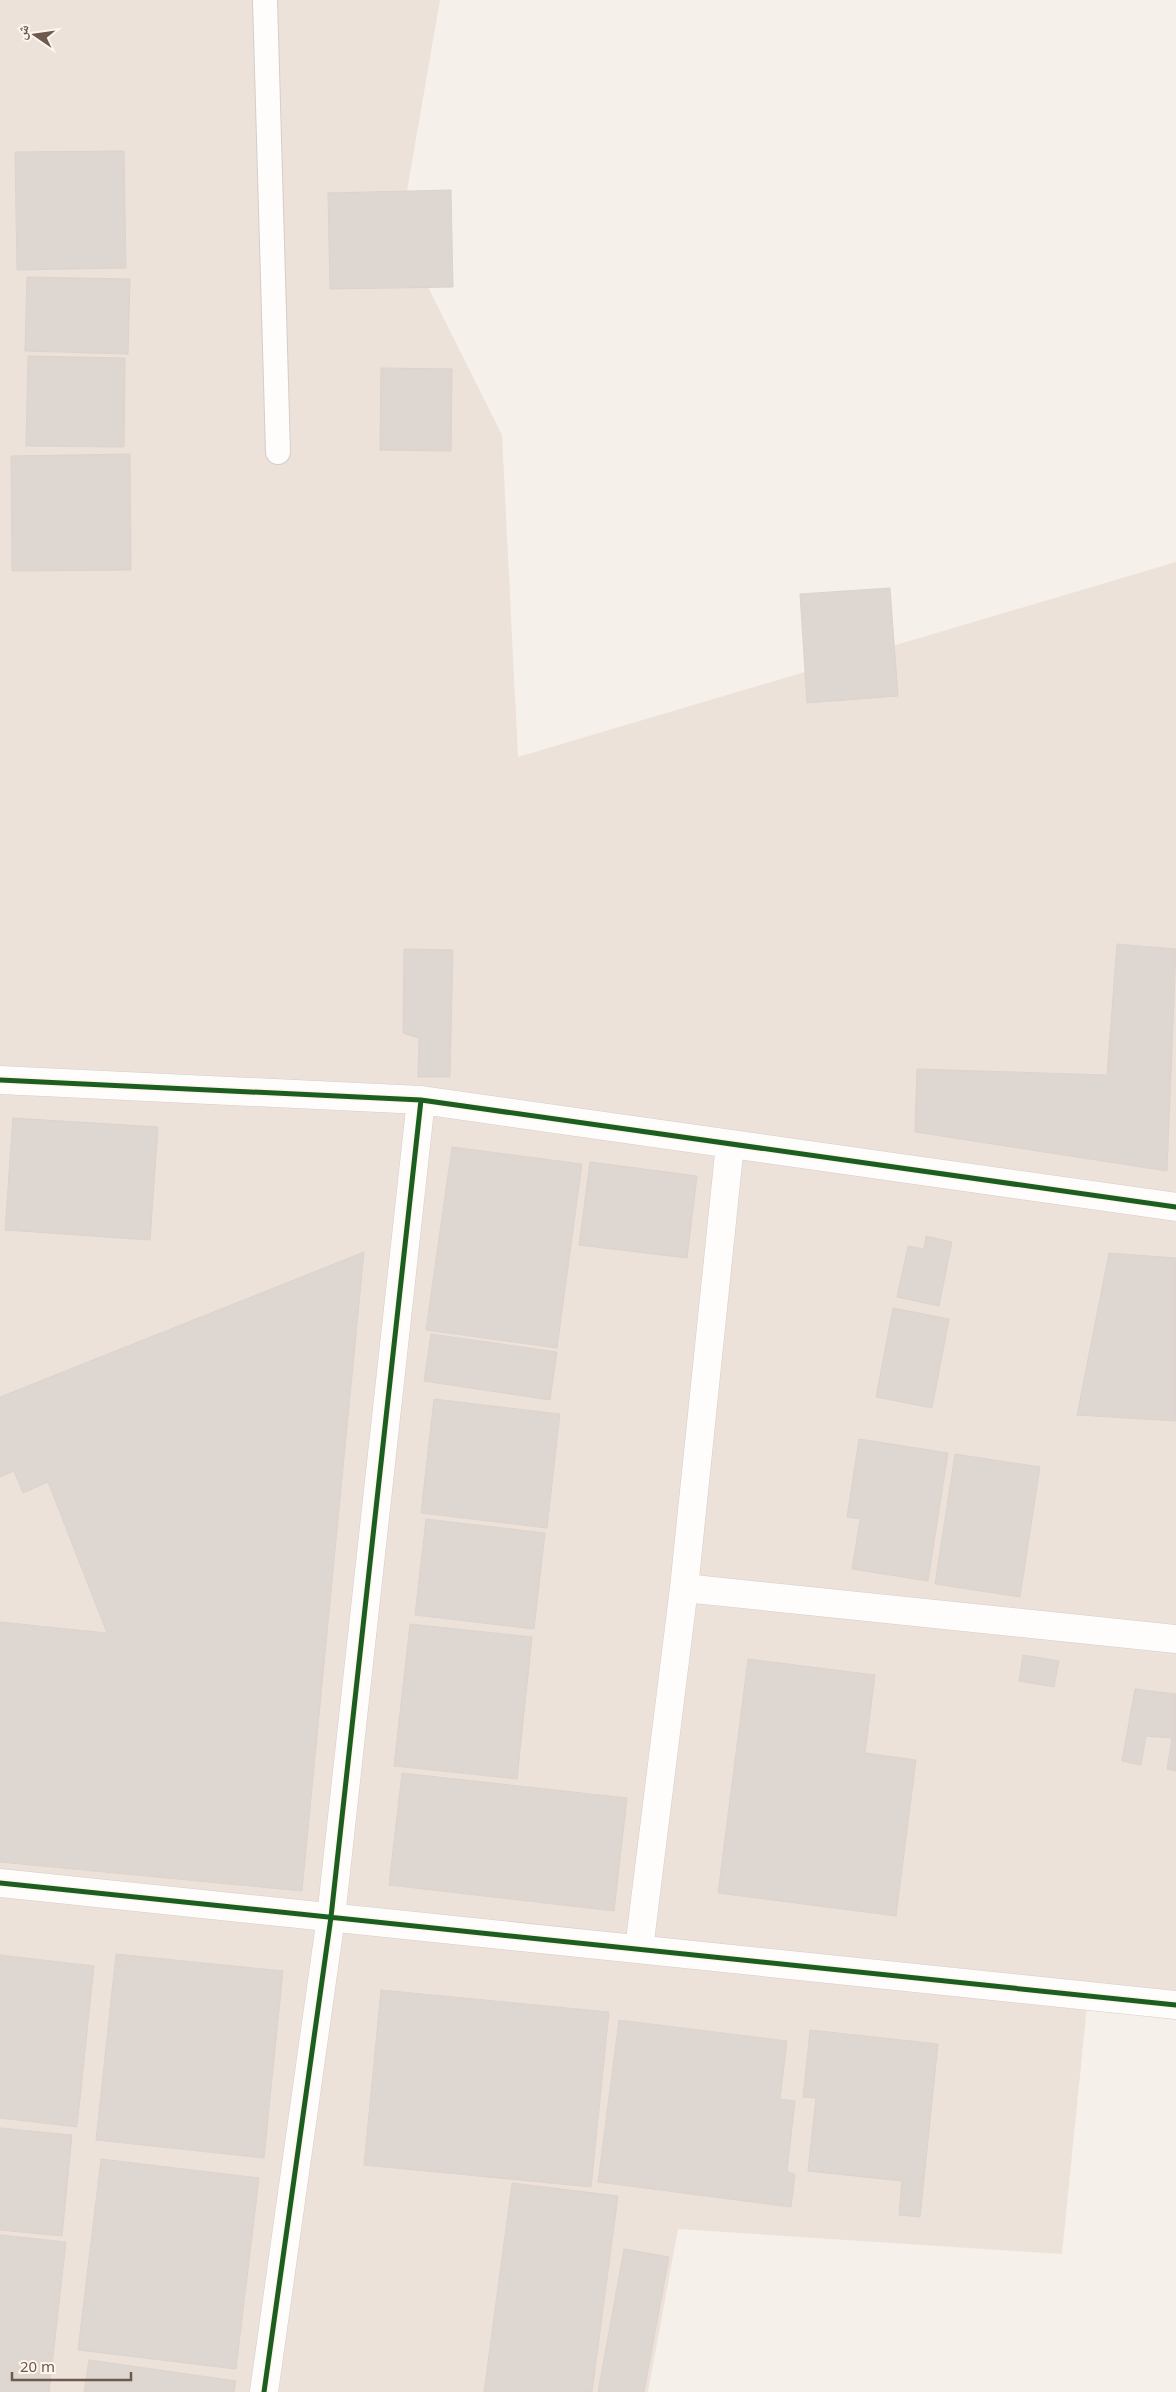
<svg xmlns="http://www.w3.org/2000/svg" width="1176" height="2392" viewBox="0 0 1176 2392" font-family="'Noto Sans','Noto Naskh Arabic',sans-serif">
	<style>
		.residential { fill: #ede2d9 }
		.building { fill: #ded6d0; stroke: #ddd3cd }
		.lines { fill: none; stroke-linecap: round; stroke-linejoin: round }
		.lane-casing { stroke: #d4cdc9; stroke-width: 26 }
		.street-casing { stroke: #d4cdc9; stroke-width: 29 }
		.lane { stroke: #fefdfc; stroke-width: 24 }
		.street { stroke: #fefdfc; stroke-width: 28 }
		.cycleway-casing { stroke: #fdf5ec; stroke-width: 8 }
		.cycleway { stroke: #1b5e20; stroke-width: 5 }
	</style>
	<rect width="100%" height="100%" fill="#f5f0ea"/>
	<path class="residential" d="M0,0H440L400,231L502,435L518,757L1176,562V2005L1088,1996L1062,2254L678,2229L648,2392H0Z"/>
	<path class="building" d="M124,151L126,268L17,270L15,152Z
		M451,190L453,287L330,289L328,193Z
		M27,277L130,279L128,354L25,351Z
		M28,356L125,358L124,447L26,446Z
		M381,368L452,369L451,451L380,450Z
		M130,454L131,570L12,571L11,456Z
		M890,588L898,696L807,703L800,594Z
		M1117,944L1176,949L1167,1171L915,1132L917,1069L1107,1075Z
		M404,949L453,950L450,1077H418L419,1038L403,1033Z
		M13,1118L158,1127L150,1240L5,1230Z
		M452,1147L582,1164L557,1348L426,1330Z
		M590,1162L697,1176L687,1258L579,1245Z
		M926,1236L952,1242L939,1306L897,1297L908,1246L924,1249Z
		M364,1252L302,1891L0,1862V1622L107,1633L48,1482L23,1493L14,1471L0,1477V1397Z
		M1109,1253L1176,1258V1421L1077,1415Z
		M893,1308L949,1319L932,1408L876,1397Z
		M431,1334L557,1352L550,1400L424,1381Z
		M434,1399L560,1414L547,1528L421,1513Z
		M859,1439L948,1453L928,1581L852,1569L860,1519L847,1517Z
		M955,1454L1040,1467L1020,1597L935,1584Z
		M426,1519L545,1533L534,1629L415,1615Z
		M410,1624L532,1637L517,1779L394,1766Z
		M1023,1655L1059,1661L1054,1687L1019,1681Z
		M748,1659L875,1675L865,1753L916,1760L896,1916L718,1893Z
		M1135,1689L1176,1694V1771L1167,1769L1172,1738L1146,1736L1141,1765L1122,1761Z
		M402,1773L627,1798L614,1911L389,1885Z
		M116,1954L283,1971L264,2158L96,2140Z
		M0,1955L94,1966L77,2127L0,2118Z
		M381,1990L609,2012L591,2187L364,2165Z
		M619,2020L787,2041L780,2099L795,2101L787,2171L795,2175L791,2207L598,2182Z
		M810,2030L938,2044L920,2217L899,2215L902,2181L808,2171L816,2098L803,2097Z
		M0,2128L72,2135L62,2236L0,2230Z
		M101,2159L259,2178L236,2369L78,2350Z
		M512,2183L618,2196L592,2392H484Z
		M0,2235L66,2242L49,2392H0Z
		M624,2249L669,2257L644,2392H598Z
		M89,2360L236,2381L234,2392H84Z"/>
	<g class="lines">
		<defs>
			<path id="lane" d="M265,0L278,452"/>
			<path id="street" d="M0,1080L421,1100L1176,1207
				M684,1588L1176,1639
				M0,1883L1176,2005
				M639,1949L684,1588L730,1144
				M264,2392L331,1917L421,1100"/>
		</defs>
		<use href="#lane" class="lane-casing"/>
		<use href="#street" class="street-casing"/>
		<use href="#lane" class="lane"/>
		<use href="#street" class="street"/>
		<defs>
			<path id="cycleway" d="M0,1080L421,1100L1176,1207
				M0,1883L1176,2005
				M264,2392L331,1917L421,1100"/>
		</defs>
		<use href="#cycleway" class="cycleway-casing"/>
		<use href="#cycleway" class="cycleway"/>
	</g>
	<g transform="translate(35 35) rotate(283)" stroke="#fdf5ec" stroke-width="4" paint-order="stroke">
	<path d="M0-4L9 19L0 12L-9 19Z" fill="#6f584e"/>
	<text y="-8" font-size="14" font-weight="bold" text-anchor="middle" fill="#6f584e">ش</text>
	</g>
	<path d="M12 2372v8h119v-8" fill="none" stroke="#6f584e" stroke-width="2.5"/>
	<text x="20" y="2372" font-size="15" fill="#6f584e" stroke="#fdf5ec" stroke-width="4" paint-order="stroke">20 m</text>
</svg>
